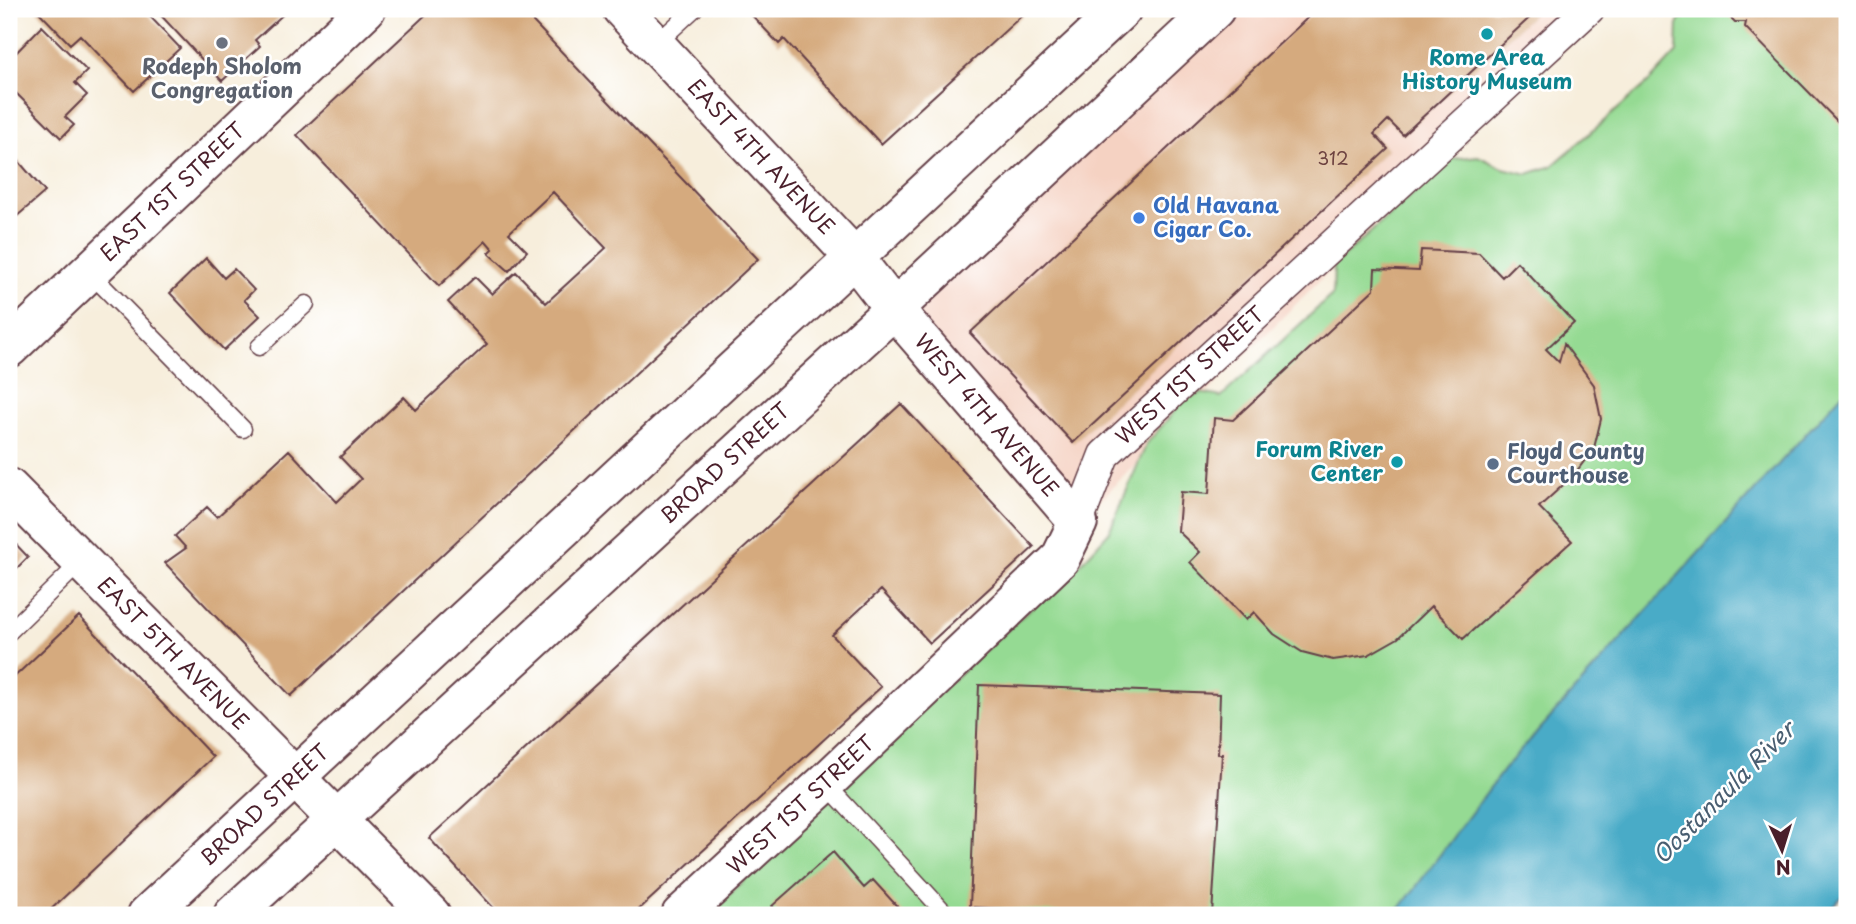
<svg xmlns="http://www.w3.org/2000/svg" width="1856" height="924" viewBox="0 0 1856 924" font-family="'Playpen Sans',sans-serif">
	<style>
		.built { fill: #f5d2c2 }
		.green { fill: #95da93; stroke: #707c5f; stroke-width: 2 }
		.water { fill: #48abc7; stroke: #496579; stroke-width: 2 }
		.building { fill: #d5aa7e }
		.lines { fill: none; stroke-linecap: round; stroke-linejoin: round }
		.service-casing { stroke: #643e46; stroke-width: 19 }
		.minor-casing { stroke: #643e46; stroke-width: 33 }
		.tertiary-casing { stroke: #643e46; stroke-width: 42 }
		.secondary-casing { stroke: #643e46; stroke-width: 42 }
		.service { stroke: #fff; stroke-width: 16 }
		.minor { stroke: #fff; stroke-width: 30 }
		.tertiary { stroke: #fff; stroke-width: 38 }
		.secondary { stroke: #fff; stroke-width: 38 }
		.culture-dot { fill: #0f9aa8; stroke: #fff; stroke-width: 2.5 }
		.worship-dot { fill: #6b7280; stroke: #fff; stroke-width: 2.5 }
		.shop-dot { fill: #3f7fe0; stroke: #fff; stroke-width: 2.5 }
		.service-dot { fill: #5c6f8a; stroke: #fff; stroke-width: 2.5 }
		.labels { text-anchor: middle; stroke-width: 5; stroke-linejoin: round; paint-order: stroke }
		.number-label { font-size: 18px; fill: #6d4240 }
		.culture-label { font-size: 21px; font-weight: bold; fill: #0d838f; stroke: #fff }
		.worship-label { font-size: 21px; font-weight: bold; fill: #5b616d; stroke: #fff }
		.street-label { font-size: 21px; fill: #4a1f2b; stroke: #fff }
		.shop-label { font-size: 21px; font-weight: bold; fill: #366cbe; stroke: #fff; text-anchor: start }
		.service-label { font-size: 21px; font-weight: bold; fill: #4e5e75; stroke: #fff; text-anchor: start }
		.water-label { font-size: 23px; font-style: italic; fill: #495e71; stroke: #fff }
	</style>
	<rect width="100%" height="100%" fill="#fff"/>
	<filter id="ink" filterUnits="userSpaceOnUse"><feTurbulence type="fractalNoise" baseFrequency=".0143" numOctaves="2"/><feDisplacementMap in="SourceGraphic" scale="14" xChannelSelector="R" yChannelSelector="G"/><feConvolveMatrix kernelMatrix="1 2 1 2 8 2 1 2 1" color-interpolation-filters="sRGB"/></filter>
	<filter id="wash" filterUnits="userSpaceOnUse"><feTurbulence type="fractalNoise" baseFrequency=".00686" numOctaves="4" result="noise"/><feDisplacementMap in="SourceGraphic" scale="28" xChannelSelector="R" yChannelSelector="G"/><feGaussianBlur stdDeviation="1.57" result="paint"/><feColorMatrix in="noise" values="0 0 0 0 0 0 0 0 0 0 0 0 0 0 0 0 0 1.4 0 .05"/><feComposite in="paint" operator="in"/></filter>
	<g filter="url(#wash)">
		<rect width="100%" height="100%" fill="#f7eedc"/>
		<path class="built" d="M1215,9H1591L1078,522L894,309Z"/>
		<path class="green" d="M1691,9H1847V689L1612,915H709L849,774L1084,560L1109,532L1147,443L1185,399L1201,393L1221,397L1333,294L1334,265L1452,159L1478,156L1503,168L1528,174L1552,166L1650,81L1677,52L1678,22Z"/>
		<path class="water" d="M1847,388V893L1822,915H1395L1504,769Z"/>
		<g id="blocks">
			<path class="building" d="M36,9H143L180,48L134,91L80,35L70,44Z
				M155,9H289L255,40L260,46L222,81Z
				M432,9H521L758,259L291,696L165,563L186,548L175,536L207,507L217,517L289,450L337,502L361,479L340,457L404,397L416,410L487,344L448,302L475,277L492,294L516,272L546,303L606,248L553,192L509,233L527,251L509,271L489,253L493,249L486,241L439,286L297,135Z
				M746,9H1029L881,144L784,39L779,44Z
				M1317,9H1539L1403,135L1388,120L1374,134L1388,149L1073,443L970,333Z
				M1722,9H1847V131L1745,27L1746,22H1735Z
				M42,26L87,71L75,83L87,95L65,117L74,125L61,138L9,86V60Z
				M9,150L45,192L9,223Z
				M1421,250L1479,253L1502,277L1517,262L1574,323L1546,349L1559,362L1564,344L1594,385L1601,419L1594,448L1573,476L1539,507L1572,541L1463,639L1431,606L1398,638L1368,655L1333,660L1302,652L1274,634L1254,612L1246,620L1190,562L1200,552L1178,531L1181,492L1209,494L1214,418L1233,420L1374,289L1375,269L1419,271Z
				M206,258L224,278L234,269L254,290L244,300L260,316L224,350L170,293Z
				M901,404L1034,547L930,643L881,590L832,635L881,687L633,915H500L429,838Z
				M9,537L28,557L9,576Z
				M79,616L213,757L45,915H9V682Z
				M979,685L1220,694L1218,754H1222L1212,915H1115L970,907Z
				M833,852L864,888L873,880L905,915H780L772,906Z"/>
		</g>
	</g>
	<g filter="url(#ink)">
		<use href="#blocks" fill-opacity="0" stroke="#643e46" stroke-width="2"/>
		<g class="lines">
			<defs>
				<path id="service" d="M656,44L694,9
					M89,272L243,429
					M259,347L306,304
					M9,632L81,562
					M825,783L947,915"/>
				<g id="minor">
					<path id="s1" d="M1078,522L1104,455L1589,9"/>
				</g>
				<g id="tertiary">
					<path id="s2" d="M622,9L853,256L894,309L1078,522L1060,559L825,783L681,915"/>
					<path id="s3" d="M9,348L366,9"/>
					<path id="s4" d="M9,488L431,915"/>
				</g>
				<g id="secondary">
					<path id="s5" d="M147,915L1122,9"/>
					<path id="s6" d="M233,915L894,309L1215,9"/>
				</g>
			</defs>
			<use href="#service" class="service-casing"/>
			<use href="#minor" class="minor-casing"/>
			<use href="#tertiary" class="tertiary-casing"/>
			<use href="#secondary" class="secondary-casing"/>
			<use href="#service" class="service"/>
			<use href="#minor" class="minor"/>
			<use href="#tertiary" class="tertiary"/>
			<use href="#secondary" class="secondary"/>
		</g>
	</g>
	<g class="culture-dot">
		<circle cx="1487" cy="34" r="7"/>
		<circle cx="1397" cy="462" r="7"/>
	</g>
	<circle class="worship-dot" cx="222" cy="43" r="7"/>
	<circle class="shop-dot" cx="1139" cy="218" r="7"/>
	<circle class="service-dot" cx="1493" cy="464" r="7"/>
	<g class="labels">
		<g class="number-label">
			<text x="1333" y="165">312</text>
		</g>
		<g class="culture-label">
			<text x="1487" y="65">Rome Area<tspan x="1487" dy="24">History Museum</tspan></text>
			<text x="1383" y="457" text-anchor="end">Forum River<tspan x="1383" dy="24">Center</tspan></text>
		</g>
		<g class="worship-label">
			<text x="222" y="74">Rodeph Sholom<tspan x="222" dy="24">Congregation</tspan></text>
		</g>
		<g class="street-label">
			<text dy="7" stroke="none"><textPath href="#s2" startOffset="203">EAST 4TH AVENUE</textPath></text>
			<text dy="7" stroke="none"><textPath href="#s3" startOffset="226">EAST 1ST STREET</textPath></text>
			<text dy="7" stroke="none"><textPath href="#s1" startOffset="189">WEST 1ST STREET</textPath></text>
			<text dy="7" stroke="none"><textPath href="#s2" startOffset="546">WEST 4TH AVENUE</textPath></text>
			<text dy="7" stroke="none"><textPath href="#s6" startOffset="668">BROAD STREET</textPath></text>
			<text dy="7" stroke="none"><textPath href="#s4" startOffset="233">EAST 5TH AVENUE</textPath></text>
			<text dy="7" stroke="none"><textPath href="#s5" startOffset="161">BROAD STREET</textPath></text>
			<text transform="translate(801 805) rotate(-43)" y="7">WEST 1ST STREET</text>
		</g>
		<g class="shop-label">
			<text x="1153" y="213">Old Havana<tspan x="1153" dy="24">Cigar Co.</tspan></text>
		</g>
		<g class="service-label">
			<text x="1507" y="459">Floyd County<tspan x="1507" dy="24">Courthouse</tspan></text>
		</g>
		<g class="water-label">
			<text transform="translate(1724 793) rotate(-45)" y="8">Oostanaula River</text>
		</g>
	</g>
	<rect width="1856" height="924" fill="none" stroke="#fff" stroke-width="35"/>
	<g transform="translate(1782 850) rotate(176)" stroke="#ffffff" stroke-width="5" paint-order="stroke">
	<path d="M0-5L12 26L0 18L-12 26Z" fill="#4a1f2b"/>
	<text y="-10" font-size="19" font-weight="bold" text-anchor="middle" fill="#4a1f2b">N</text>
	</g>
</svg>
